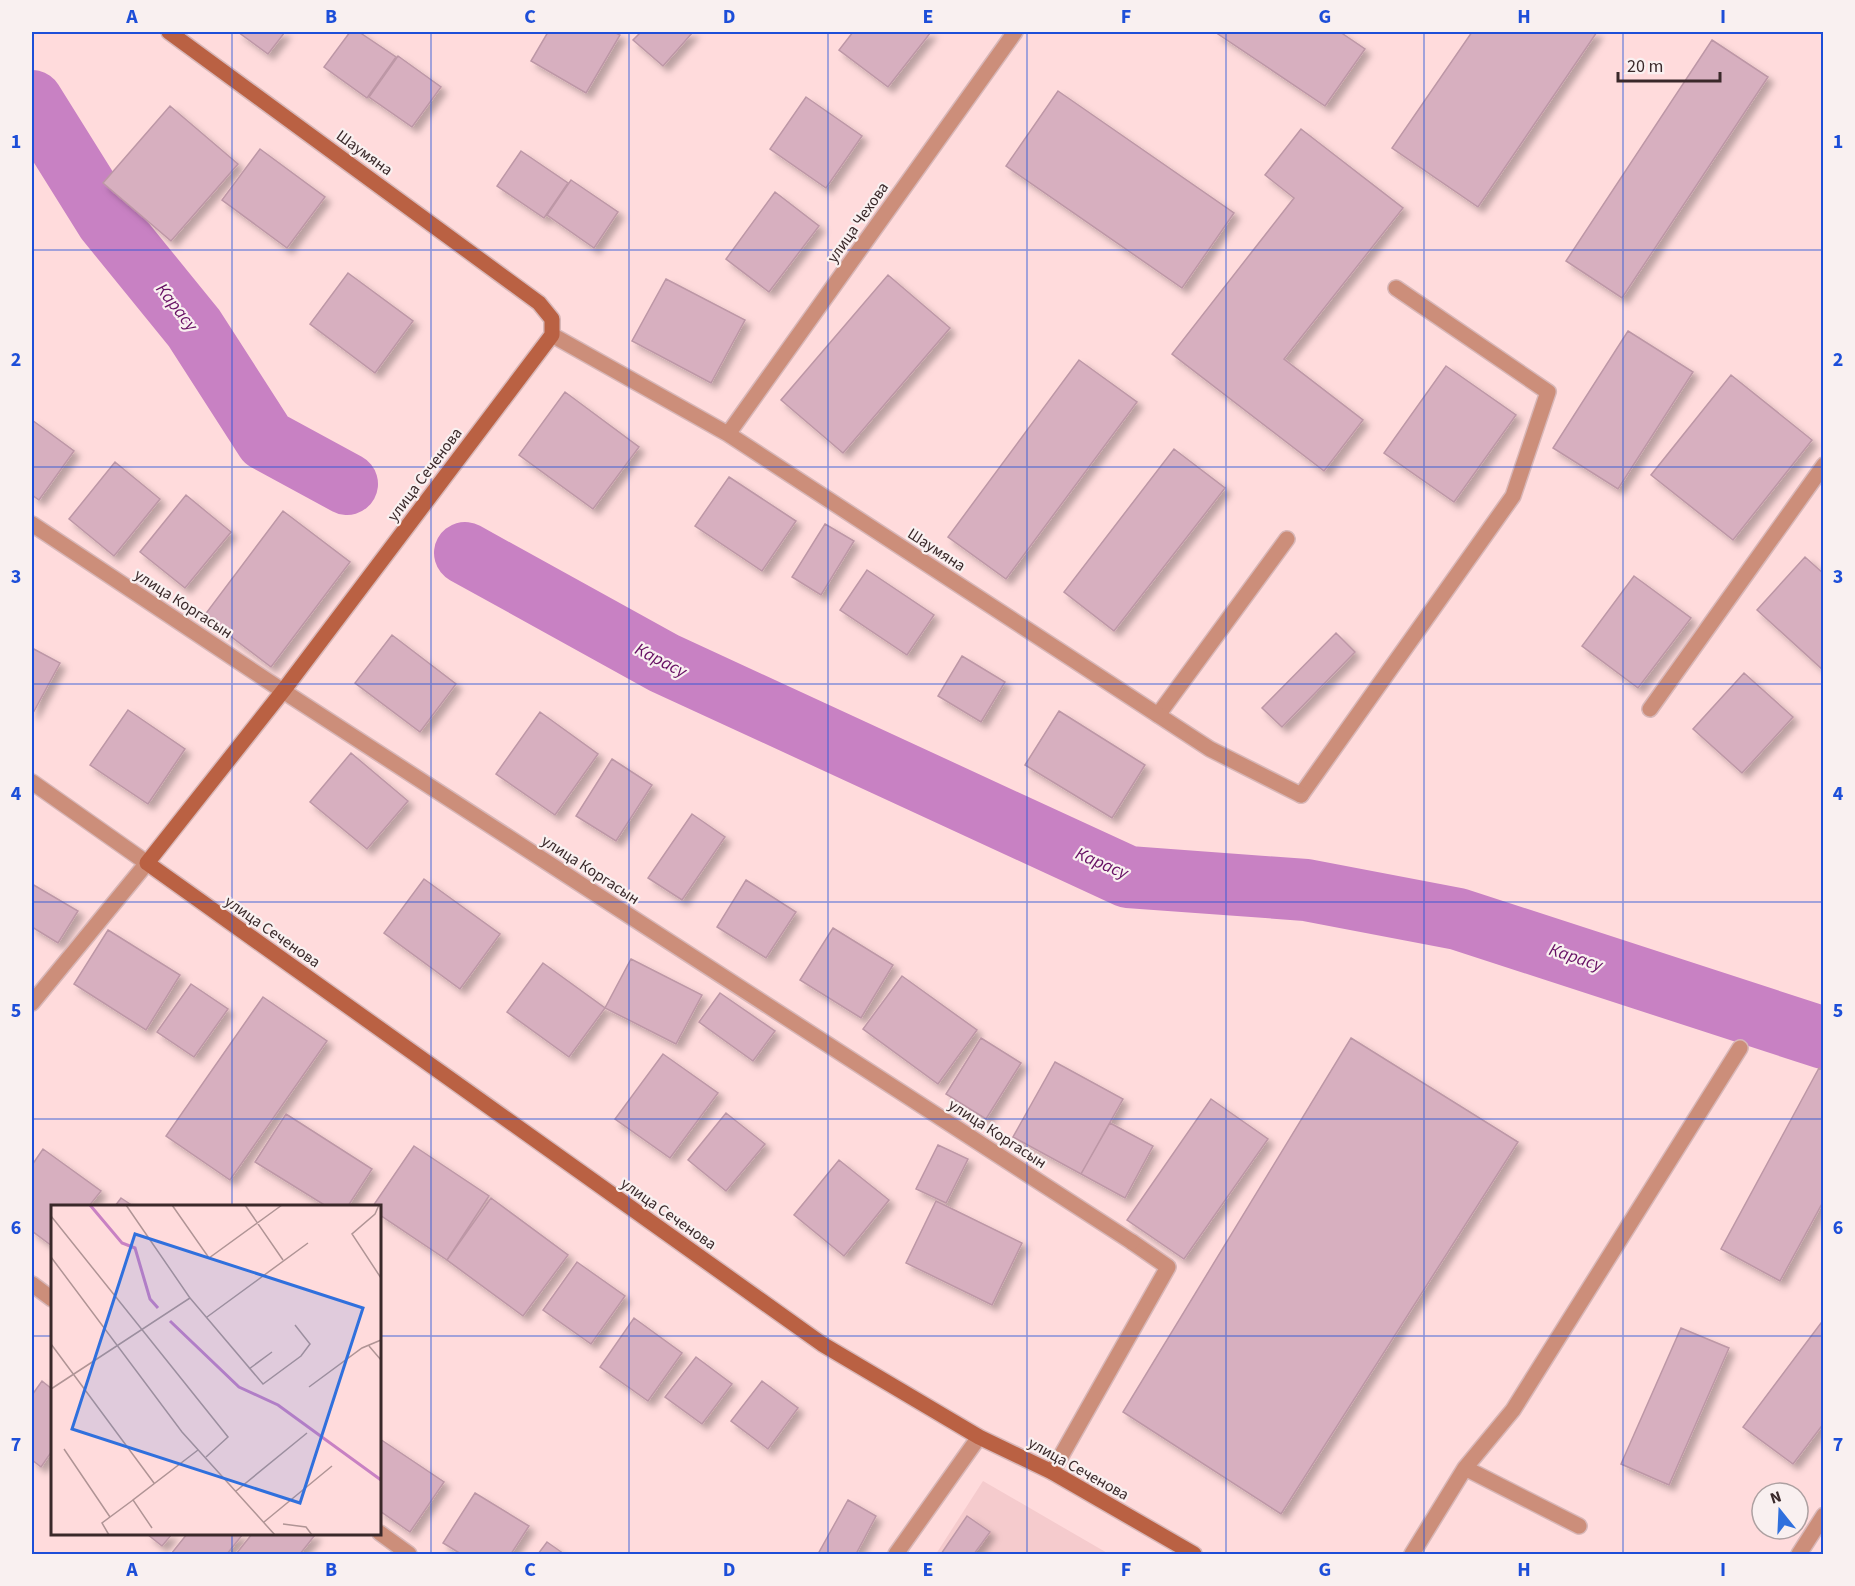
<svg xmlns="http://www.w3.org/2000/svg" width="1855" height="1586" viewBox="0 0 1855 1586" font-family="'Source Sans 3',sans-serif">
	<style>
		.built { fill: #f5cbcd }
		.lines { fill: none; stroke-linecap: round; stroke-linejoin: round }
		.river { stroke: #c881c3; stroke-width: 62 }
		.building { fill: #d7afbf; stroke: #bd97a6; stroke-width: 1.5; filter: url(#shadow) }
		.lane-casing { stroke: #d8b7b8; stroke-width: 18 }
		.street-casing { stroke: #d8b7b8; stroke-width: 18 }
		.secondary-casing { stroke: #d8b7b8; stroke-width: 18 }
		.lane { stroke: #cc8e7a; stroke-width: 15 }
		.street { stroke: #cc8e7a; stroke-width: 15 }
		.secondary { stroke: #ba6143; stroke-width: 15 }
		.grid { fill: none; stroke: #1d4ed8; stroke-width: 1.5; stroke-opacity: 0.55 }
		.labels { text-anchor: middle; stroke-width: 4.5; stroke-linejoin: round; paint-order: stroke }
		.street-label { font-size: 16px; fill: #3a292a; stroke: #f9f0f0 }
		.water-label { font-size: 18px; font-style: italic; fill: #660f63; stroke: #f9f0f0 }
		.inset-river { fill: none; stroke: #c881c3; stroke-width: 3 }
		.inset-road { fill: none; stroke: #b09495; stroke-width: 1.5 }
		.view { fill: #3070dd; fill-opacity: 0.15; stroke: #3070dd; stroke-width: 3 }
		.inset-edge { fill: none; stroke: #3a292a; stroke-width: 3 }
		.neatline { fill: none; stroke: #1d4ed8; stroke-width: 2 }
		.grid-label { font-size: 20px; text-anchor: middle; font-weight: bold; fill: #1d4ed8 }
	</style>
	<defs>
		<filter id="shadow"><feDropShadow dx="5.5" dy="5.5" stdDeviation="3" flood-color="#0004"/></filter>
	</defs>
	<rect width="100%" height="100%" fill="#ffdbdc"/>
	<path class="built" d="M983,1481L1109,1554H936Z"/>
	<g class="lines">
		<path class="river" d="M32,101L107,221L194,328L266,440L347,484
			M465,553L664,663L1128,877L1306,890L1458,919L1824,1038"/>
	</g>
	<path class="building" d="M238,32H285L268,54Z
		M350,32H359L396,57L367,98L324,67Z
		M548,32H614L620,35L586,93L531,61Z
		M641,32H693L663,66L633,40Z
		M853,32H931L888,87L839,50Z
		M1215,32H1340L1365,49L1325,106Z
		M1472,32H1597L1478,207L1392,148Z
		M1712,40L1768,77L1622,298L1566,261Z
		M398,56L441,87L412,127L369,97Z
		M1058,91L1234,213L1182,288L1006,166Z
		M806,97L862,136L826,188L770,149Z
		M170,106L238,164L171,241L103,183Z
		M1301,129L1403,208L1284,359L1363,420L1324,471L1172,354L1294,198L1265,175Z
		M260,149L325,197L287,248L222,200Z
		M521,151L568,183L544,218L497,186Z
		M571,180L618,212L594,248L547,215Z
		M775,192L819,226L769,292L726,259Z
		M348,273L413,321L375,373L310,324Z
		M888,275L950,328L843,453L781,400Z
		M666,279L745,320L711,383L632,341Z
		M1628,331L1693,372L1618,489L1553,448Z
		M1079,360L1137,402L1006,579L948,537Z
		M1446,366L1516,415L1454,502L1384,453Z
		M1731,375L1812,440L1733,540L1651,475Z
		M565,392L639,447L593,509L519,455Z
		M32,420L74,451L39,500L32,495Z
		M1174,449L1225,488L1114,631L1064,592Z
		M115,462L160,499L114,556L69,519Z
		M729,477L796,521L762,571L695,526Z
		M186,495L231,532L185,588L140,552Z
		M283,511L350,562L271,667L204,616Z
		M825,524L854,541L821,595L792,577Z
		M1805,557L1824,574L1823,670L1757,610Z
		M867,570L934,615L907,655L840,610Z
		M1634,576L1691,618L1638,688L1582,646Z
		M1336,633L1355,652L1282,727L1262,708Z
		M392,635L456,684L420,732L355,683Z
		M32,648L60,663L32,715Z
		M962,656L1005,682L981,722L938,696Z
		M1744,673L1793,717L1742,773L1693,729Z
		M128,710L185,749L148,804L90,765Z
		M1059,711L1145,765L1112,818L1025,765Z
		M540,712L598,754L555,815L496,774Z
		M351,753L408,801L367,849L310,802Z
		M612,759L652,785L616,841L576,816Z
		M692,814L725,837L682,900L648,878Z
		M424,879L500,934L460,989L384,933Z
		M746,880L796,912L766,958L717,927Z
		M32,884L78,911L58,943L32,927Z
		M833,928L893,965L861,1018L800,980Z
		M108,930L180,975L146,1030L74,984Z
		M631,959L702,995L676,1044L605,1008Z
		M543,963L605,1008L569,1057L507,1012Z
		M902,976L977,1030L938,1084L863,1029Z
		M191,984L228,1009L194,1057L157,1032Z
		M720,993L775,1031L753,1061L699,1022Z
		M263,997L327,1041L230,1180L166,1136Z
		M981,1038L1021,1063L986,1119L946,1094Z
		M1351,1038L1518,1142L1281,1514L1123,1412Z
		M663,1054L718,1093L670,1158L615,1119Z
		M1055,1062L1123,1099L1081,1174L1013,1137Z
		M1819,1068L1824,1071V1200L1780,1281L1721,1249Z
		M1211,1099L1268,1139L1184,1259L1127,1220Z
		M726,1113L765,1144L726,1191L688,1160Z
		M286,1114L372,1169L348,1206H326L255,1162Z
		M1110,1123L1153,1146L1125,1198L1081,1174Z
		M938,1145L968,1159L946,1203L916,1189Z
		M414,1146L489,1196L447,1260L380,1215V1206H373Z
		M43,1149L101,1191L89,1206H52V1246L32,1231V1165Z
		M839,1160L889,1200L844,1256L794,1215Z
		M121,1198L133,1206H115Z
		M491,1198L568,1255L523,1316L447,1260Z
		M936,1201L1022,1243L992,1305L906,1263Z
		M577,1262L625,1296L591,1344L543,1310Z
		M634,1318L682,1353L648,1401L600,1367Z
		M1824,1319V1423L1793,1464L1743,1427Z
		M1681,1328L1729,1348L1669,1485L1621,1464Z
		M696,1357L732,1384L702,1424L665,1397Z
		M42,1381L52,1389V1451L41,1467L32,1460V1395Z
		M762,1381L798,1408L768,1449L731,1421Z
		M380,1439L444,1482L410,1532L380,1511Z
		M475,1493L529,1526L511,1554H461L443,1543Z
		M848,1500L876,1516L856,1554H818Z
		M967,1516L990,1532L974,1554H941Z
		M147,1534H172L162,1546Z
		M187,1534H243L227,1554H171Z
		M252,1534H313L315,1535L300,1554H236Z
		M547,1542L564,1554H538Z"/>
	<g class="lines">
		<defs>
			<path id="lane" d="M1158,715L1287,539
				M1301,795L1513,496L1548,392L1396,288
				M1465,1468L1579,1526
				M1052,1472L1168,1267L1132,1242
				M896,1554L979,1437
				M1412,1554L1465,1468L1513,1410L1740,1048
				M1799,1554L1824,1515"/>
			<path id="street" d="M552,335L728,434L1210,749L1301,795
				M728,434L1015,32
				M32,524L283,691L1132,1242
				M1650,709L1824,465
				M32,782L147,863L32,1003
				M32,1284L52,1299
				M380,1533L409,1554"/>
			<path id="secondary" d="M169,32L539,303L552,319V335L283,691L147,863L822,1344L979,1437L1052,1472L1194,1554"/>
		</defs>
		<use href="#lane" class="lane-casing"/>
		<use href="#street" class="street-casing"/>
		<use href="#secondary" class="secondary-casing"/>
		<use href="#lane" class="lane"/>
		<use href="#street" class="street"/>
		<use href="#secondary" class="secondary"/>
	</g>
	<path class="grid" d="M232,32V1206M431,32V1554M629,32V1554M828,32V1554M1027,32V1554M1226,32V1554M1424,32V1554M1623,32V1554M32,250H1824M32,467H1824M32,684H1824M32,902H1824M32,1119H1824M32,1336H52M380,1336H1824M232,1534V1554"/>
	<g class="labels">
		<g class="street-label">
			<text transform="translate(365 152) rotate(36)" y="6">Шаумяна</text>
			<text transform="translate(857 222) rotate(-55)" y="6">улица Чехова</text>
			<text transform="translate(424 474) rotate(-53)" y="6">улица Сеченова</text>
			<text transform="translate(937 549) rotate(33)" y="6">Шаумяна</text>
			<text transform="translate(184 603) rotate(33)" y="6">улица Коргасын</text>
			<text transform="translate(591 869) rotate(33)" y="6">улица Коргасын</text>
			<text transform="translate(273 931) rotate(35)" y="6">улица Сеченова</text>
			<text transform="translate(998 1133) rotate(33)" y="6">улица Коргасын</text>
			<text transform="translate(669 1213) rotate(35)" y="6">улица Сеченова</text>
			<text transform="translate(1079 1468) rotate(29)" y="6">улица Сеченова</text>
		</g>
		<g class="water-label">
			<text transform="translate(177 307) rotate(52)" y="6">Карасу</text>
			<text transform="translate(661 660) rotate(27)" y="6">Карасу</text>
			<text transform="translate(1102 863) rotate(23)" y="6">Карасу</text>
			<text transform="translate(1576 957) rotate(18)" y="6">Карасу</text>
		</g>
	</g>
	<g transform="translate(51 1205)">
		<rect width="330" height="330" fill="#ffdbdc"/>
		<path class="inset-river" d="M39,0L71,38L84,43L99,94L107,103M119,116L188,182L227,200L330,275"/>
		<path class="inset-road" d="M121,0L158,53L231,0M194,0L232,55M328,0L324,9L301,29L330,73M0,11L177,232L155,252M0,52L131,227L224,330M139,93L212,179L250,151L259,139L244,120M156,112L257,38M0,139L103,278M318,141L330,155M198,164L221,147M258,182L311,143L330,135M0,184L139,93L75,0M13,244L59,312M185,286L256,228M213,317L281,261M232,319L255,322L261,330M101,323L82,295L147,245M58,330L51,318L82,295"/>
		<path class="view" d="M84,29L312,103L249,298L21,224Z"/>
		<rect width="330" height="330" class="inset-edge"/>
	</g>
	<rect width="1855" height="1586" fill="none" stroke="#f9f0f0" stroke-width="66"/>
	<g transform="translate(1780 1511) rotate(342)"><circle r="28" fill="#f9f0f0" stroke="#ada0a1" stroke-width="1.5"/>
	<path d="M0-4.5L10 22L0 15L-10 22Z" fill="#3070dd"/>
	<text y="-9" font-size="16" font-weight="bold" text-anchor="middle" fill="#3a292a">N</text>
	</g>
	<path d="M1618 72v9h102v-9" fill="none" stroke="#3a292a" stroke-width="3"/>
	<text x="1627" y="72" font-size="18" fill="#3a292a" stroke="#f9f0f0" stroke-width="4.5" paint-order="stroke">20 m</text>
	<rect x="33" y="33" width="1789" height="1520" class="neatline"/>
	<g class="grid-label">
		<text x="132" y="23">A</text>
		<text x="331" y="23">B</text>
		<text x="530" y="23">C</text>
		<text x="729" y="23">D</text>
		<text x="928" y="23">E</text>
		<text x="1126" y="23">F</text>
		<text x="1325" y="23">G</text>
		<text x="1524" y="23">H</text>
		<text x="1723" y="23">I</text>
		<text x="16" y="148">1</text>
		<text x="1838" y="148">1</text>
		<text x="16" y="366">2</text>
		<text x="1838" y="366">2</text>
		<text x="16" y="583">3</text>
		<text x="1838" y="583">3</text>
		<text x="16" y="800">4</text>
		<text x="1838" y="800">4</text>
		<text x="16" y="1017">5</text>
		<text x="1838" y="1017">5</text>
		<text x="16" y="1234">6</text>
		<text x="1838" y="1234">6</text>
		<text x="16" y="1451">7</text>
		<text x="1838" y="1451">7</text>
		<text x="132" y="1576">A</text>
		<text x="331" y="1576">B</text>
		<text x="530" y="1576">C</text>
		<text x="729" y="1576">D</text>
		<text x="928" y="1576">E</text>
		<text x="1126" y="1576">F</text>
		<text x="1325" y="1576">G</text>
		<text x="1524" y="1576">H</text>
		<text x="1723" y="1576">I</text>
	</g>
</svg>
